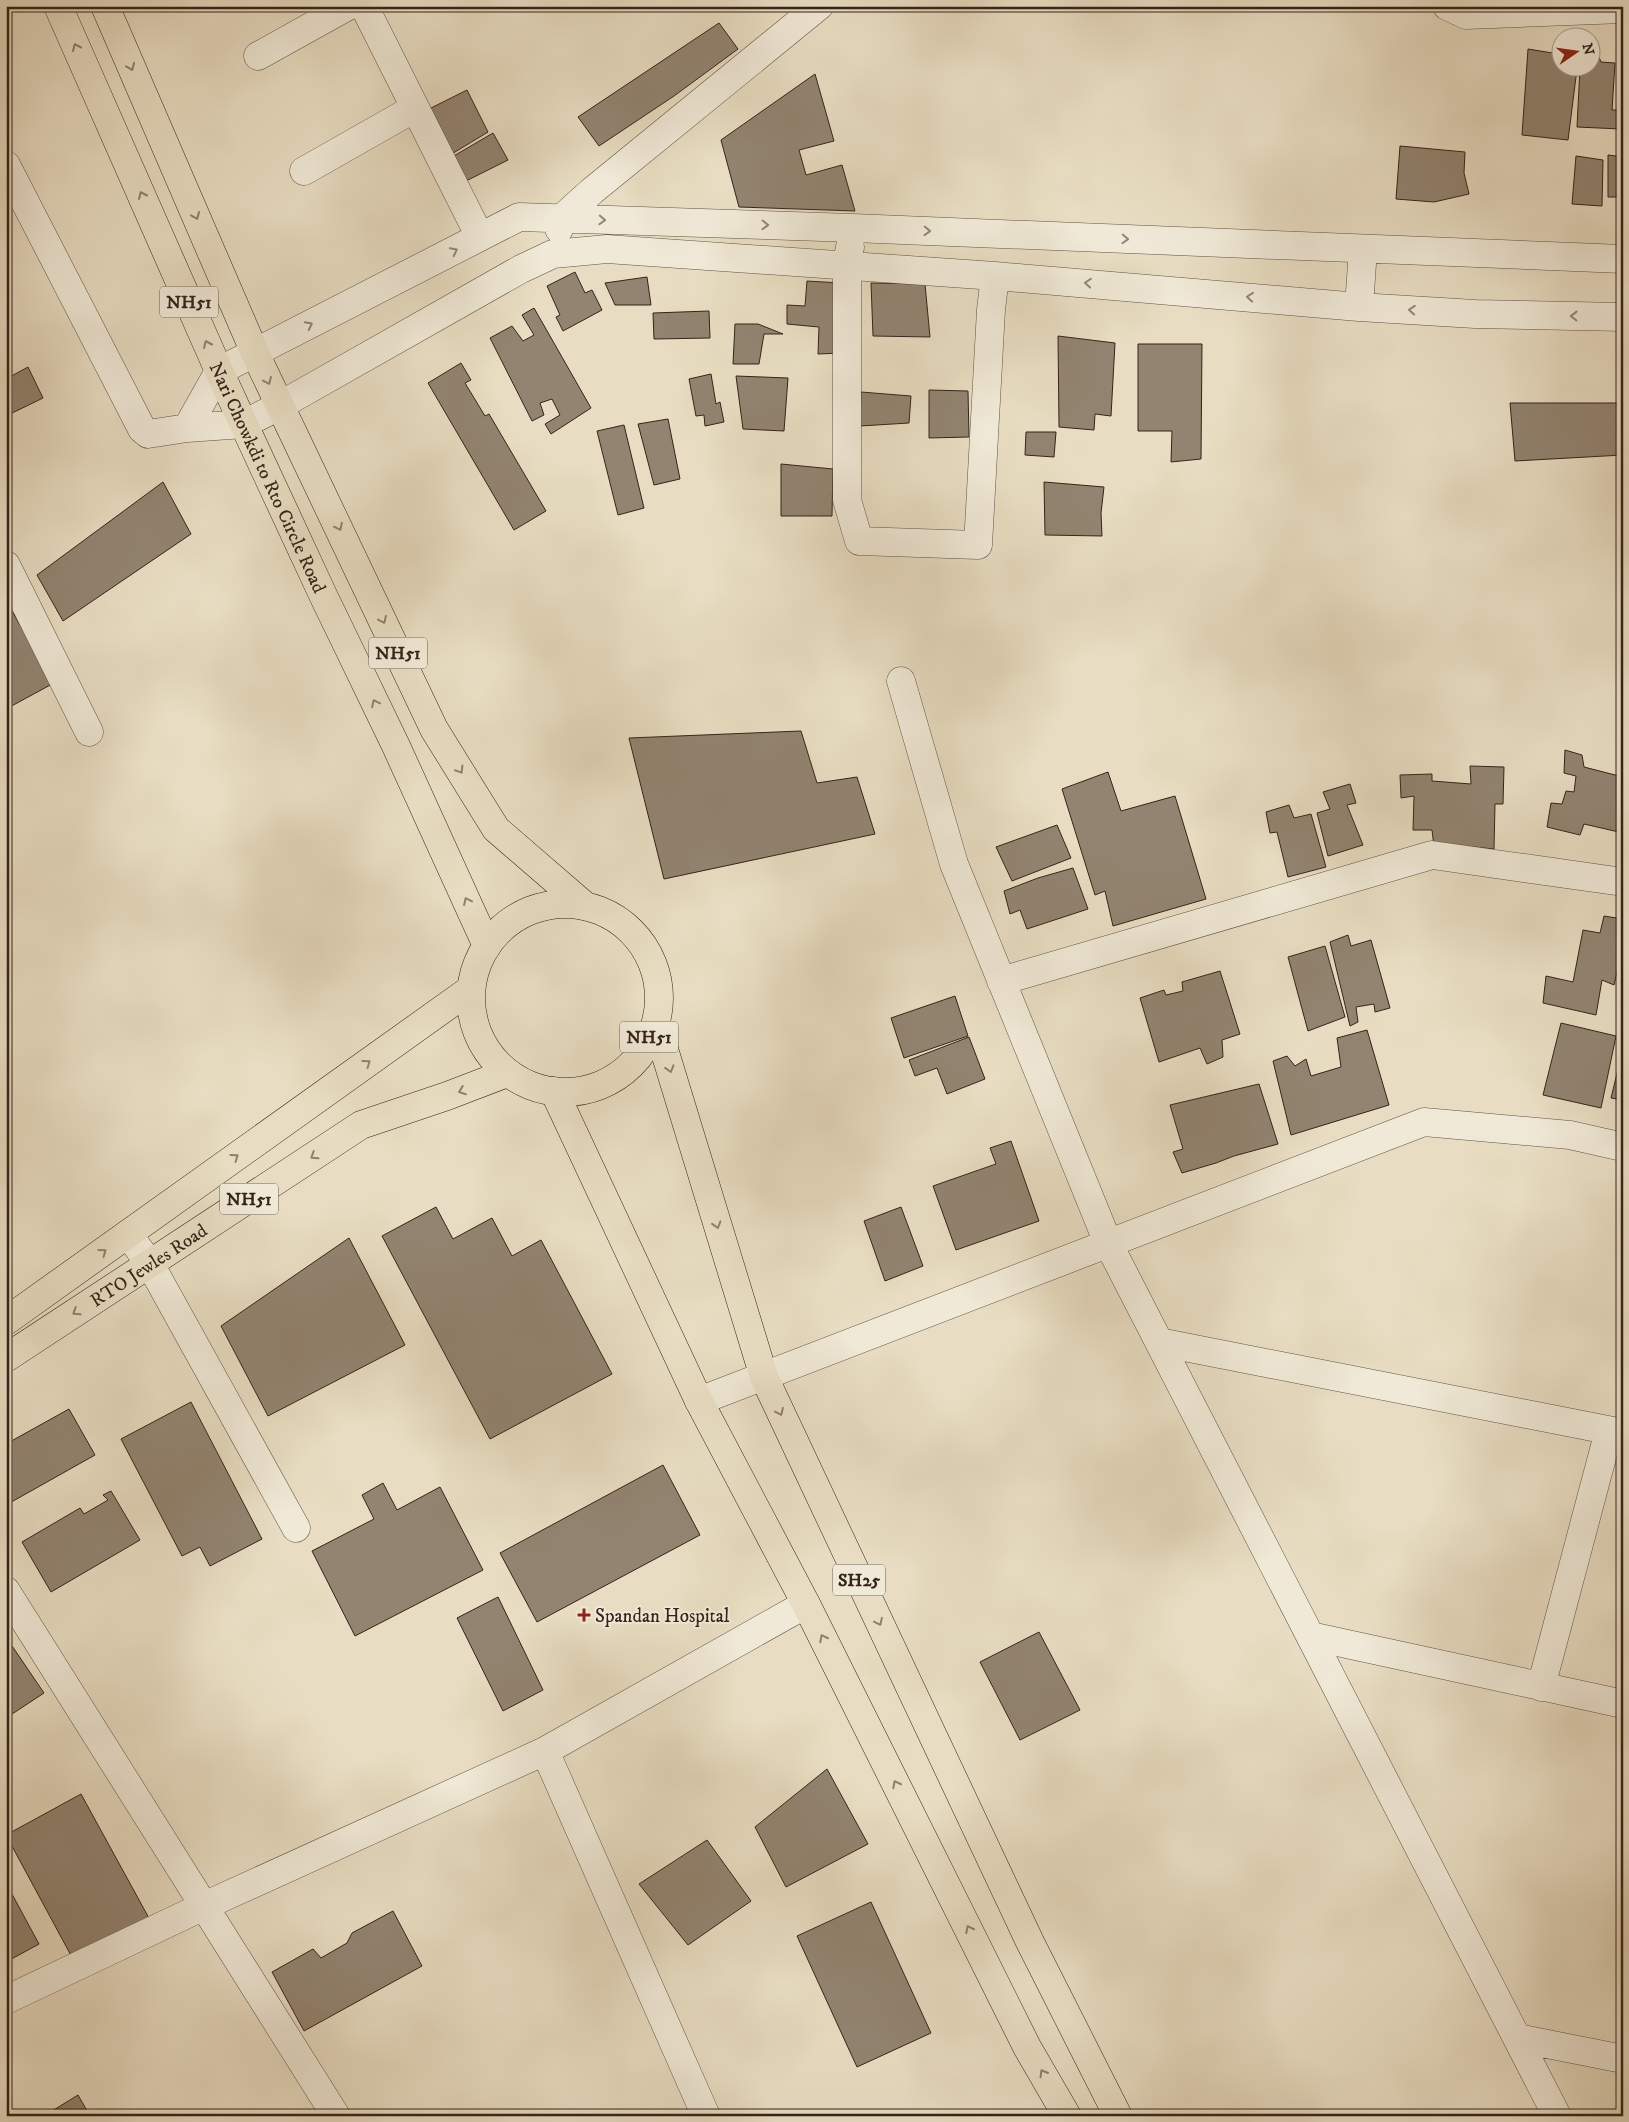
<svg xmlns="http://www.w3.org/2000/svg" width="1629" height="2122" viewBox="0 0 1629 2122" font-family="'IM FELL DW Pica',serif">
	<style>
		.building { fill: #928471; stroke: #34231a }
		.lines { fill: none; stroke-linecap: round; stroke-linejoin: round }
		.minor-casing { stroke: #615244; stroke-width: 29 }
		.major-casing { stroke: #34231a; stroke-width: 29 }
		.highway-casing { stroke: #34231a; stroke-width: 29 }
		.minor { stroke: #f0e9d7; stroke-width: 28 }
		.major { stroke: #e8ddc2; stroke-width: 28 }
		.highway { stroke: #e8ddc2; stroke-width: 28 }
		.oneway { stroke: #8e806e }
		.oneway2 { stroke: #928678 }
		.poi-dot { fill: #8f2418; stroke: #f0e9d7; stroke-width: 2 }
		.labels { text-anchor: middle; stroke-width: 4; stroke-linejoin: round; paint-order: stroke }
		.shield { fill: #f0e9d7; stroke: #6c5e53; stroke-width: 1 }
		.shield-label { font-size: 18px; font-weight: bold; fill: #34231a }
		.street-label { font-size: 19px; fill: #34231a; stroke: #f0e9d7 }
		.poi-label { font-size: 19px; fill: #34231a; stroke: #f0e9d7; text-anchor: start }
	</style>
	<rect width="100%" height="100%" fill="#e8ddc2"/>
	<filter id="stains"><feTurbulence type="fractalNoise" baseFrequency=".004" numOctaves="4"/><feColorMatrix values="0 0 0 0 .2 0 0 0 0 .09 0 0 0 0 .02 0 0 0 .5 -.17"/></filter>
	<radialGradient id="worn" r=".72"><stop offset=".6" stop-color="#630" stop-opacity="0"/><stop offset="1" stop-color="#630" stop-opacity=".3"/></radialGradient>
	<path class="building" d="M719,23L738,49L674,96L599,146L578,117Z
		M1528,49L1559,54L1558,67L1577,69L1568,140L1522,135Z
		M1592,57H1599L1601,62L1615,63L1612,110H1622L1621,129L1577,127L1580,68H1592Z
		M815,74L834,141L799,150L806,175L842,165L855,211L739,207L721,140Z
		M467,90L488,132L450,155L425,111Z
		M493,133L508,160L466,181L452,157Z
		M1400,146L1465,152L1464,173L1469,194L1434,202L1396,199Z
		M1608,155L1623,157V197H1608Z
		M1576,156L1603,160L1602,206L1572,204Z
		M575,272L585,293L592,290L602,310L563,331L556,317L560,315L547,286Z
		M647,277L651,305H615L605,283Z
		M807,281L841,283V353L818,354L819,327L787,324V305L805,306Z
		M871,283L925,284L930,337L873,336Z
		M534,308L591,408L551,434L545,424L560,415L552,399L540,403L544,415L532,421L490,338L512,326L523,341L534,335L522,315Z
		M709,311L710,338L654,339L653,313Z
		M735,324H758L783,334H764L759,364H733Z
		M1058,336L1115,343L1111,416L1095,414L1094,430L1059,427Z
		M1138,344H1202L1201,459L1171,462L1172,431H1138Z
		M461,363L471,380L465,383L485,416L489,414L546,511L514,530L428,383Z
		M28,367L43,398L6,416V379Z
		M711,374L716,404L720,402L724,422L705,426L704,415L696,416L689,379Z
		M736,376L788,378L784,431L743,429Z
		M929,390L968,391L969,437L929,438Z
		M861,392L911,396L909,423L860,426Z
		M1510,403H1623V455L1515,461Z
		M668,419L680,479L654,485L638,424Z
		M624,425L644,508L618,515L597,431Z
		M1026,432H1056L1054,457L1025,455Z
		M781,464L833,469L832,516H781Z
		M163,482L191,534L63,621L37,575Z
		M1044,482L1104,487L1101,513L1102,536L1045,535Z
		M6,601L54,683L6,709Z
		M801,731L817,783L857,777L875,834L664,879L629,738Z
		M1565,750L1582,755L1584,767L1623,777V833L1584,824L1580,835L1547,827L1551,803L1562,804L1566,791L1574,792L1576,776L1564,773Z
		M1470,766L1504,767L1503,804H1495L1494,849L1453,845L1434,847L1432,830H1413L1414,796L1401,798L1400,775L1432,774V781L1471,784Z
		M1108,772L1121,811L1175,796L1206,899L1113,926L1105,891L1095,895L1062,789Z
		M1350,784L1356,803L1347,805L1363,845L1328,856L1317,813L1330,809L1323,792Z
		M1289,805L1294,818L1311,814L1326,867L1288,877L1277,832L1270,833L1266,812Z
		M1057,825L1071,858L1012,881L996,847Z
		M1073,868L1088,909L1027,929L1020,910L1010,914L1004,891L1038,878Z
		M1604,916L1623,919V945L1614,985L1602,980L1596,1015L1543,1003L1546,976L1573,982L1583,930L1600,933Z
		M1348,935L1351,946L1371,940L1390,1008L1375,1012L1374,1004L1356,1007L1358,1022L1350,1026L1330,942Z
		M1325,946L1345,1017L1308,1031L1288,957Z
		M1220,971L1240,1034L1222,1040L1223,1057L1207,1064L1200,1048L1159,1062L1140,998L1164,990L1166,995L1183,991L1182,982Z
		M955,996L968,1036L904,1058L891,1018Z
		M1561,1023L1616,1036L1601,1108L1543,1095Z
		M1367,1030L1389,1105L1291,1135L1273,1061L1287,1056L1295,1066L1306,1059L1311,1076L1341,1067L1337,1038Z
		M969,1037L985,1079L947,1094L937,1068L915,1076L909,1060Z
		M1623,1049V1100L1611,1098Z
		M1259,1084L1278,1144L1234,1156L1216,1163L1182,1173L1173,1152L1183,1149L1170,1105Z
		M1011,1141L1039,1221L956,1250L933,1186L996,1164L990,1148Z
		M436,1207L453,1239L492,1218L512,1256L541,1240L612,1374L490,1439L382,1236Z
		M901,1207L923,1266L885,1281L864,1221Z
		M349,1238L405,1345L268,1416L221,1326Z
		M191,1402L262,1539L210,1566L200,1547L182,1556L121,1439Z
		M69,1409L95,1455L6,1505V1444Z
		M663,1465L700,1535L537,1622L500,1553Z
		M383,1483L397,1510L440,1487L483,1570L355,1636L312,1551L374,1519L362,1495Z
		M111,1491L140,1540L51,1592L22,1542L80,1508L84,1514L108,1500L103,1495Z
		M498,1597L543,1690L503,1711L457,1618Z
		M1039,1632L1080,1710L1020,1740L980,1662Z
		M6,1637L44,1693L6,1718Z
		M827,1769L868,1844L786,1887L755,1827Z
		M81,1794L150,1920L74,1961L6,1835Z
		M707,1840L751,1901L688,1945L639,1884Z
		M6,1883L39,1944L6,1962Z
		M871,1902L931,2033L857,2067L797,1936Z
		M393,1911L422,1966L304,2031L272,1972L313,1949L321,1958L347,1943L352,1933Z
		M78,2095L90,2116H44Z"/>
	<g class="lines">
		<defs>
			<path id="minor" d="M364,6L480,237
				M1447,6L1466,15L1623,9
				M258,56L348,6
				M6,165L142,429L148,434L187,428L244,424L279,406L521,269L553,254L607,249L995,276L1359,307L1475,314L1623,317
				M304,171L415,108
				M559,229L561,219L592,191L819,6
				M850,247L847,265V500L859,541L978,545L991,310L995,276
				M1359,307L1363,249
				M187,428L219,371L519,217L853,228L1623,259
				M6,565L89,732
				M901,681L954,864L1108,1243L1557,2116
				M1001,981L1432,855L1623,882
				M128,1234L150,1264L296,1528
				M1159,1342L1623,1433
				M699,1401L1424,1122L1570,1135L1623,1147
				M6,1591L336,2116
				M1310,1636L1623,1704
				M1541,1687L1609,1431
				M545,1751L706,2116
				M6,2000L204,1906L545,1751L806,1604
				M1517,2038L1623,2059"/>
			<path id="major" d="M656,1023L764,1377L1030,1942L1118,2116
				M554,1091L699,1401L806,1604L1027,2047L1067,2116"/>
			<g id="highway">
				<path id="s1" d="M58,6L219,371L323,595L396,746L487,946"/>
				<path d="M105,6L255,353L434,729L496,829L584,905"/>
				<circle cx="565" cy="998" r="94"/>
				<path d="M6,1321L471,989"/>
				<path id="s2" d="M6,1358L361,1125L447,1096L507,1073"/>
			</g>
		</defs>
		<use href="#minor" class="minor-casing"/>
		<use href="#major" class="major-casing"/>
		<use href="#highway" class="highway-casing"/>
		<use href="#minor" class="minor"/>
		<use href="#major" class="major"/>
		<use href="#highway" class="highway"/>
	</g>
	<defs><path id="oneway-chevron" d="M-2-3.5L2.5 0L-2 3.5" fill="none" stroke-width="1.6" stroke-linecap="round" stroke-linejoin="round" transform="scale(1.25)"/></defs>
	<g class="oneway">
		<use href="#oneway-chevron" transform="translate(76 47) rotate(-114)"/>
		<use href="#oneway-chevron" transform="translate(131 67) rotate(67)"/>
		<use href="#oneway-chevron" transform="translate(142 195) rotate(-114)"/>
		<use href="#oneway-chevron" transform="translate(196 216) rotate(67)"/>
		<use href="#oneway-chevron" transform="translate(207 344) rotate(-114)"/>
		<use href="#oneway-chevron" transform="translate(268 381) rotate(65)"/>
		<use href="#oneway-chevron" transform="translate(339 527) rotate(64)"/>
		<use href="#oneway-chevron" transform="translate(383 620) rotate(65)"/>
		<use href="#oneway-chevron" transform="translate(375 703) rotate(-116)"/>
		<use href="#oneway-chevron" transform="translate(460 770) rotate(58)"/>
		<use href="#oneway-chevron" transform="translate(467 901) rotate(-115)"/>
		<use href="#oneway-chevron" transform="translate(367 1063) rotate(-36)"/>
		<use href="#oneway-chevron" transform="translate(670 1069) rotate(73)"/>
		<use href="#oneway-chevron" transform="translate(462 1091) rotate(159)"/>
		<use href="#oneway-chevron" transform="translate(314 1156) rotate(147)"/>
		<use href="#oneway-chevron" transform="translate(235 1157) rotate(-36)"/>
		<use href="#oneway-chevron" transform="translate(717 1225) rotate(73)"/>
		<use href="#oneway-chevron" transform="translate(103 1252) rotate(-36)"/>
		<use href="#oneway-chevron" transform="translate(76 1312) rotate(147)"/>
		<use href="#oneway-chevron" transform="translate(780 1412) rotate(65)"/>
		<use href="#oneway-chevron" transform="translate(879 1622) rotate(65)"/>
		<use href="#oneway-chevron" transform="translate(823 1638) rotate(-117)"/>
		<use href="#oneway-chevron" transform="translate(896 1784) rotate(-117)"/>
		<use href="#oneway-chevron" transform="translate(969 1929) rotate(-117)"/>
		<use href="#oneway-chevron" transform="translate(1043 2073) rotate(-120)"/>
	</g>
	<g class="oneway2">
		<use href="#oneway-chevron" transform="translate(602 220) rotate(2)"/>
		<use href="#oneway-chevron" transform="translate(765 225) rotate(2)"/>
		<use href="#oneway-chevron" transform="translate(927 231) rotate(2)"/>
		<use href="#oneway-chevron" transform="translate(1125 239) rotate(2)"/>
		<use href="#oneway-chevron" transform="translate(454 251) rotate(-27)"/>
		<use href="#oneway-chevron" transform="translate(1088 283) rotate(-175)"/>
		<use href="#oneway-chevron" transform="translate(1250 297) rotate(-175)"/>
		<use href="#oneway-chevron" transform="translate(1412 310) rotate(-176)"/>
		<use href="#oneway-chevron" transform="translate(1574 316) rotate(-179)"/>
		<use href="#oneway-chevron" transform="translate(309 325) rotate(-27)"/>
	</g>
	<path class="poi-dot" d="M581.5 1607.5h5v5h5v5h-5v5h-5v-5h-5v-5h5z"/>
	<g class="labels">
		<g class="shield">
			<rect x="160" y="286.5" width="58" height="31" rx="4"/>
			<rect x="369" y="637.5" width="58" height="31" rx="4"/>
			<rect x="620" y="1021.5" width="58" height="31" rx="4"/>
			<rect x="220" y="1183.5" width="58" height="31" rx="4"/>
			<rect x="833" y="1564.5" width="52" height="31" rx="4"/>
		</g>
		<g class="shield-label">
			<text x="189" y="308">NH51</text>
			<text x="398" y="659">NH51</text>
			<text x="649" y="1043">NH51</text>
			<text x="249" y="1205">NH51</text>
			<text x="859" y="1586">SH25</text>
		</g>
		<g class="street-label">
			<text dy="7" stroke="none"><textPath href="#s1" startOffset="516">Nari Chowkdi to Rto Circle Road</textPath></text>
			<text dy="7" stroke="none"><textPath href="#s2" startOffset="170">RTO Jewles Road</textPath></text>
		</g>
		<g class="poi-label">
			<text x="595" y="1622">Spandan Hospital</text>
		</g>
	</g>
	<rect width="1629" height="2122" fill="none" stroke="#e8ddc2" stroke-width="25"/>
	<rect x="8" y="8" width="1614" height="2107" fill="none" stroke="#34231a" stroke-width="2.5"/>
	<rect x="12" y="12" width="1604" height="2097" fill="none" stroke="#34231a"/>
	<g transform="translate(1576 52) rotate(77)"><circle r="24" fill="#f0e9d7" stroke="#a59a8b"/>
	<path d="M0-4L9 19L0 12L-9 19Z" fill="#8f2418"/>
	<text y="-8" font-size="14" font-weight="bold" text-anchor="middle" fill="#34231a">N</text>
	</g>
	<rect width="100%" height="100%" filter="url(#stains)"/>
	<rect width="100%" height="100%" fill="url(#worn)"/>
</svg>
